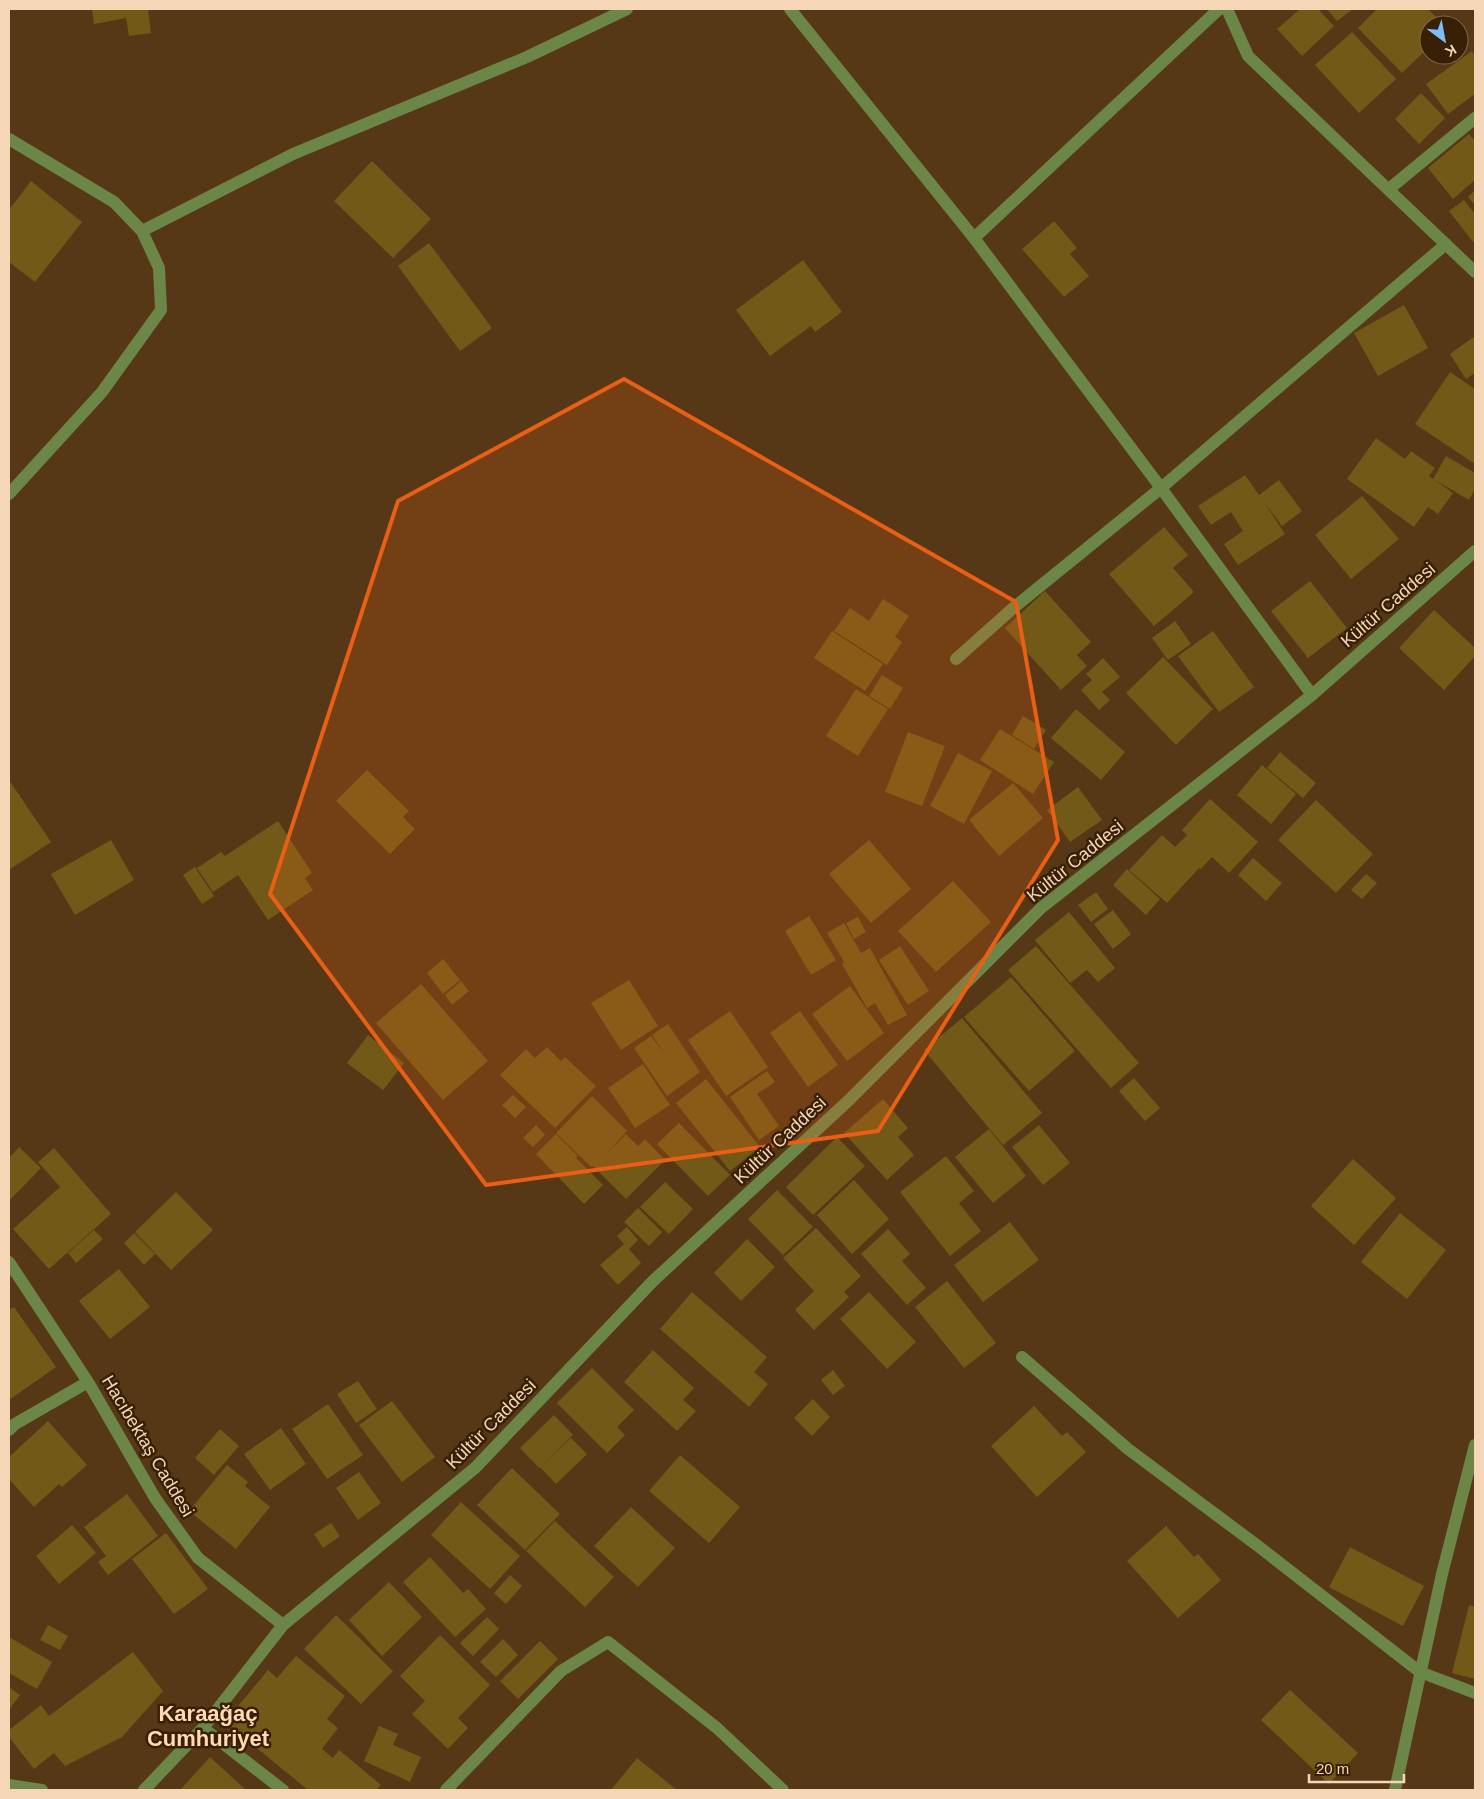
<svg xmlns="http://www.w3.org/2000/svg" width="1484" height="1799" viewBox="0 0 1484 1799" font-family="Helvetica,sans-serif">
	<style>
		.building { fill: #725918 }
		.lines { fill: none; stroke-linecap: round; stroke-linejoin: round }
		.minor { stroke: #6c8648; stroke-width: 12 }
		.marked { fill: #e95f15; fill-opacity: 0.2; stroke: #e95f15; stroke-width: 4; stroke-linejoin: round }
		.labels { text-anchor: middle; stroke-width: 5; stroke-linejoin: round; paint-order: stroke }
		.street-label { font-size: 18px; fill: #f5d7b8; stroke: #372005 }
		.district-label { font-size: 22px; font-weight: bold; fill: #ffdab5; stroke: #372005 }
	</style>
	<rect width="100%" height="100%" fill="#563816"/>
	<path class="building" d="M92,9H148L151,33L129,36L126,18L94,24Z
		M1300,9H1318L1334,26L1302,56L1277,29Z
		M1327,9H1353L1337,21Z
		M1377,9H1428L1444,25H1429V47L1402,73L1358,28Z
		M1352,32L1396,79L1359,113L1315,65Z
		M1472,51L1475,56V94L1448,114L1426,84Z
		M1421,93L1445,118L1419,144L1395,119Z
		M1469,134L1475,141V180L1453,199L1428,168Z
		M372,161L431,219L393,258L334,201Z
		M31,181L82,222L35,282L9,262V210Z
		M1475,190V205L1468,197Z
		M1464,200L1475,214V240L1473,242L1449,211Z
		M1054,221L1077,248L1070,254L1089,276L1064,297L1022,249Z
		M429,243L492,328L460,351L398,266Z
		M803,260L842,312L815,332L811,326L770,356L736,310Z
		M1404,305L1428,348L1378,376L1354,333Z
		M1475,336V373L1466,379L1450,354Z
		M1450,372L1475,389V464L1415,424Z
		M1376,438L1405,459L1411,451L1435,468L1429,476L1453,493L1438,514L1428,507L1414,527L1347,479Z
		M1446,456L1475,473V489L1469,500L1433,479Z
		M1245,475L1259,495L1279,480L1302,511L1282,526L1264,502L1285,534L1238,565L1224,544L1243,531L1231,512L1211,525L1198,506Z
		M1362,496L1399,539L1351,579L1315,535Z
		M1164,527L1188,555L1173,568L1194,592L1154,626L1109,574Z
		M1310,581L1347,628L1308,658L1271,611Z
		M1045,591L1091,642L1077,655L1087,666L1061,690L1005,628Z
		M883,599L909,616L895,637L902,642L887,665L834,631L850,608L869,621Z
		M1434,610L1475,648V656L1444,690L1399,648Z
		M1175,621L1191,644L1168,660L1152,638Z
		M832,631L883,664L865,691L814,658Z
		M1213,631L1254,687L1219,712L1178,656Z
		M1163,657L1213,709L1176,745L1126,693Z
		M1103,658L1120,677L1102,692L1110,700L1099,710L1081,690L1092,680L1086,674Z
		M882,675L903,688L890,709L869,696Z
		M856,689L888,709L858,756L826,736Z
		M1076,709L1125,752L1101,780L1051,738Z
		M1023,716L1046,730L1034,749L1012,735Z
		M1000,729L1054,762L1033,794L980,760Z
		M908,732L945,746L922,806L885,792Z
		M1280,752L1316,783L1303,798L1267,768Z
		M958,753L992,771L964,824L930,806Z
		M1262,765L1296,794L1271,824L1237,795Z
		M367,770L409,811L403,817L415,829L390,854L336,801Z
		M9,780L51,842L9,870Z
		M1013,783L1043,818L999,856L969,820Z
		M1078,787L1102,820L1070,842L1047,810Z
		M1210,799L1258,842L1229,873L1212,857L1201,869L1199,868L1167,903L1129,870L1162,835L1175,847L1187,835L1182,830Z
		M1316,800L1373,854L1336,893L1278,840Z
		M278,821L312,873L305,878L313,890L268,920L238,875L213,892L197,868L221,852L225,856Z
		M111,840L134,880L75,915L51,874Z
		M869,840L911,889L871,923L829,874Z
		M1253,858L1282,883L1266,901L1238,875Z
		M195,867L214,896L202,904L183,875Z
		M1127,869L1160,899L1146,915L1113,885Z
		M1366,874L1377,883L1362,899L1351,890Z
		M953,881L991,922L936,972L898,931Z
		M1096,892L1108,909L1091,922L1078,905Z
		M1113,910L1131,934L1113,949L1094,924Z
		M1069,912L1115,968L1098,982L1087,970L1070,983L1035,940Z
		M809,916L836,960L811,975L785,931Z
		M858,917L866,932L854,939L846,923Z
		M844,923L861,953L870,948L907,1015L888,1025L875,1003L867,1008L842,964L844,962L827,933Z
		M900,946L929,991L908,1005L879,960Z
		M1036,946L1139,1063L1111,1088L1008,970Z
		M443,959L460,980L443,994L427,973Z
		M1011,977L1075,1051L1029,1091L964,1017Z
		M629,980L658,1026L621,1050L591,1003Z
		M461,981L469,991L452,1005L445,995Z
		M421,984L488,1061L443,1100L376,1023Z
		M850,986L884,1033L847,1061L812,1014Z
		M730,1011L768,1067L726,1096L688,1040Z
		M800,1011L838,1065L808,1087L770,1033Z
		M962,1018L1042,1113L1003,1145L924,1050Z
		M668,1024L700,1072L667,1096L634,1048L651,1036L664,1053L652,1035Z
		M368,1035L404,1063L383,1090L347,1063Z
		M547,1047L561,1061L565,1057L596,1086L555,1128L500,1075L526,1049L535,1058Z
		M643,1064L670,1105L635,1128L608,1088Z
		M767,1071L775,1082L757,1094L779,1126L759,1140L730,1097Z
		M1134,1078L1160,1108L1145,1121L1119,1091Z
		M706,1079L760,1147L730,1171L676,1103Z
		M513,1095L526,1107L515,1118L502,1105Z
		M592,1096L627,1131L605,1155L626,1134L638,1146L645,1139L665,1160L626,1199L593,1166L591,1167L556,1133Z
		M883,1099L908,1128L898,1137L914,1155L887,1180L844,1133Z
		M679,1123L730,1175L708,1196L657,1144Z
		M536,1125L545,1135L533,1147L523,1138Z
		M1039,1125L1070,1163L1043,1185L1012,1147Z
		M989,1129L1026,1176L993,1203L955,1157Z
		M556,1134L578,1156L576,1158L603,1185L584,1204L536,1154Z
		M837,1137L865,1166L813,1215L786,1187Z
		M19,1147L41,1168L9,1201V1158Z
		M54,1148L111,1214L49,1269L13,1229L60,1187L38,1162Z
		M946,1156L974,1191L959,1203L981,1231L950,1256L900,1192Z
		M1353,1159L1396,1198L1354,1245L1311,1206Z
		M854,1180L889,1219L852,1254L817,1215Z
		M665,1182L693,1209L669,1234L640,1207Z
		M777,1190L813,1227L783,1255L748,1219Z
		M176,1192L213,1230L171,1270L135,1232Z
		M638,1208L662,1232L649,1246L624,1222Z
		M1400,1213L1446,1250L1407,1299L1361,1262Z
		M1010,1222L1039,1260L983,1302L954,1265Z
		M627,1227L638,1240L629,1249L641,1263L618,1285L600,1265L624,1244L617,1236Z
		M816,1228L861,1276L844,1292L849,1297L814,1330L795,1310L814,1291L783,1258Z
		M888,1229L910,1254L902,1261L926,1288L907,1305L861,1254Z
		M94,1230L103,1239L76,1263L68,1253Z
		M134,1233L155,1254L144,1265L124,1243Z
		M747,1239L775,1267L741,1301L714,1273Z
		M119,1269L150,1307L110,1339L79,1301Z
		M947,1281L996,1343L964,1368L915,1307Z
		M692,1292L767,1357L754,1372L768,1384L749,1407L660,1329Z
		M869,1292L916,1342L887,1369L840,1319Z
		M14,1307L56,1367L9,1400V1310Z
		M653,1350L694,1388L683,1400L696,1411L677,1431L624,1382Z
		M592,1368L634,1410L617,1427L625,1435L607,1453L557,1403Z
		M833,1370L845,1386L833,1395L821,1380Z
		M358,1381L377,1409L356,1423L337,1394Z
		M813,1399L830,1417L812,1436L794,1418Z
		M392,1401L435,1457L402,1482L359,1425Z
		M328,1404L363,1455L327,1479L292,1429Z
		M1034,1406L1062,1436L1067,1432L1086,1452L1037,1497L991,1446Z
		M554,1415L573,1435L539,1468L520,1448Z
		M48,1421L87,1465L62,1487L59,1484L34,1507L9,1479V1457Z
		M281,1428L306,1464L270,1490L244,1454Z
		M220,1429L239,1446L214,1475L195,1458Z
		M571,1438L587,1454L556,1484L540,1467Z
		M680,1455L740,1507L709,1543L649,1491Z
		M227,1465L248,1482L245,1486L270,1507L236,1549L189,1511Z
		M512,1468L560,1514L525,1550L477,1505Z
		M359,1472L381,1503L358,1520L336,1488Z
		M127,1494L158,1536L108,1575L98,1562L106,1556L84,1527Z
		M461,1502L520,1556L490,1589L431,1535Z
		M631,1507L675,1548L638,1587L594,1546Z
		M555,1521L614,1577L585,1607L526,1551Z
		M331,1523L340,1536L323,1548L314,1534Z
		M72,1525L96,1553L59,1584L36,1556Z
		M1166,1526L1194,1557L1198,1554L1221,1580L1178,1618L1127,1561Z
		M166,1533L208,1589L174,1614L132,1559Z
		M1350,1547L1424,1586L1403,1626L1329,1587Z
		M430,1557L463,1593L468,1589L486,1609L455,1637L403,1582Z
		M510,1575L522,1586L506,1604L494,1593Z
		M389,1582L422,1617L382,1656L349,1620Z
		M1469,1605L1475,1607V1679L1452,1673Z
		M336,1615L393,1671L361,1704L304,1649Z
		M487,1617L499,1629L473,1656L460,1643Z
		M48,1625L68,1636L60,1650L40,1640Z
		M440,1635L490,1685L458,1718L468,1728L448,1749L412,1714L425,1701L400,1676Z
		M9,1637L52,1662L37,1689L9,1673Z
		M503,1639L518,1655L496,1677L480,1662Z
		M540,1641L558,1659L518,1699L500,1681Z
		M133,1652L163,1691L122,1737L65,1766L54,1753L34,1769L9,1737V1730L41,1705L49,1716Z
		M296,1656L345,1696L327,1719L338,1728L322,1749L333,1758L339,1750L381,1785L376,1790H308L225,1722L268,1670L277,1678Z
		M9,1687L20,1695L9,1710Z
		M1290,1690L1358,1753L1329,1784L1261,1720Z
		M379,1726L398,1734L393,1745L421,1757L410,1782L364,1761Z
		M210,1757L246,1790H180Z
		M637,1758L677,1790H611Z"/>
	<g class="lines">
		<path class="minor" d="M790,9L974,238L1161,488L1312,695
			M1227,9L1248,56L1475,272
			M9,139L114,202L142,231L159,268L161,310L102,392L9,494
			M1389,189L1475,118
			M142,231L293,154L527,57L627,9
			M974,238L1219,9
			M956,659L1012,609L1161,488L1446,244
			M9,1262L88,1382L155,1498L198,1558L283,1625
			M1022,1357L1128,1449L1258,1546L1420,1672L1475,1693
			M9,1430L15,1424L88,1382
			M203,1728L283,1790
			M9,1785L42,1790
			M144,1790L203,1728L283,1625L475,1468L653,1281L848,1101L1041,908L1312,695L1475,551
			M446,1790L561,1671L608,1642L717,1728L783,1790
			M1395,1790L1442,1574L1475,1445"/>
	</g>
	<path class="marked" d="M624,379L1016,602L1058,840L878,1131L486,1185L270,894L398,501Z"/>
	<g class="labels">
		<g class="street-label">
			<text transform="translate(1388 605) rotate(-41)" y="6">Kültür Caddesi</text>
			<text transform="translate(1075 861) rotate(-39)" y="6">Kültür Caddesi</text>
			<text transform="translate(780 1140) rotate(-43)" y="6">Kültür Caddesi</text>
			<text transform="translate(491 1424) rotate(-45)" y="6">Kültür Caddesi</text>
			<text transform="translate(148 1446) rotate(59)" y="6">Hacıbektaş Caddesi</text>
		</g>
		<g class="district-label">
			<text x="208" y="1721">Karaağaç<tspan x="208" dy="25">Cumhuriyet</tspan></text>
		</g>
	</g>
	<rect width="1484" height="1799" fill="none" stroke="#f5d7b8" stroke-width="20"/>
	<g transform="translate(1444 40) rotate(148)"><circle r="24" fill="#372005" stroke="#83694d"/>
	<path d="M0-4L9 19L0 12L-9 19Z" fill="#7dbef9"/>
	<text y="-8" font-size="14" font-weight="bold" text-anchor="middle" fill="#f5d7b8">K</text>
	</g>
	<path d="M1309 1774v8h95v-8" fill="none" stroke="#f5d7b8" stroke-width="2.5"/>
	<text x="1316" y="1774" font-size="15" fill="#f5d7b8" stroke="#372005" stroke-width="4" paint-order="stroke">20 m</text>
</svg>
